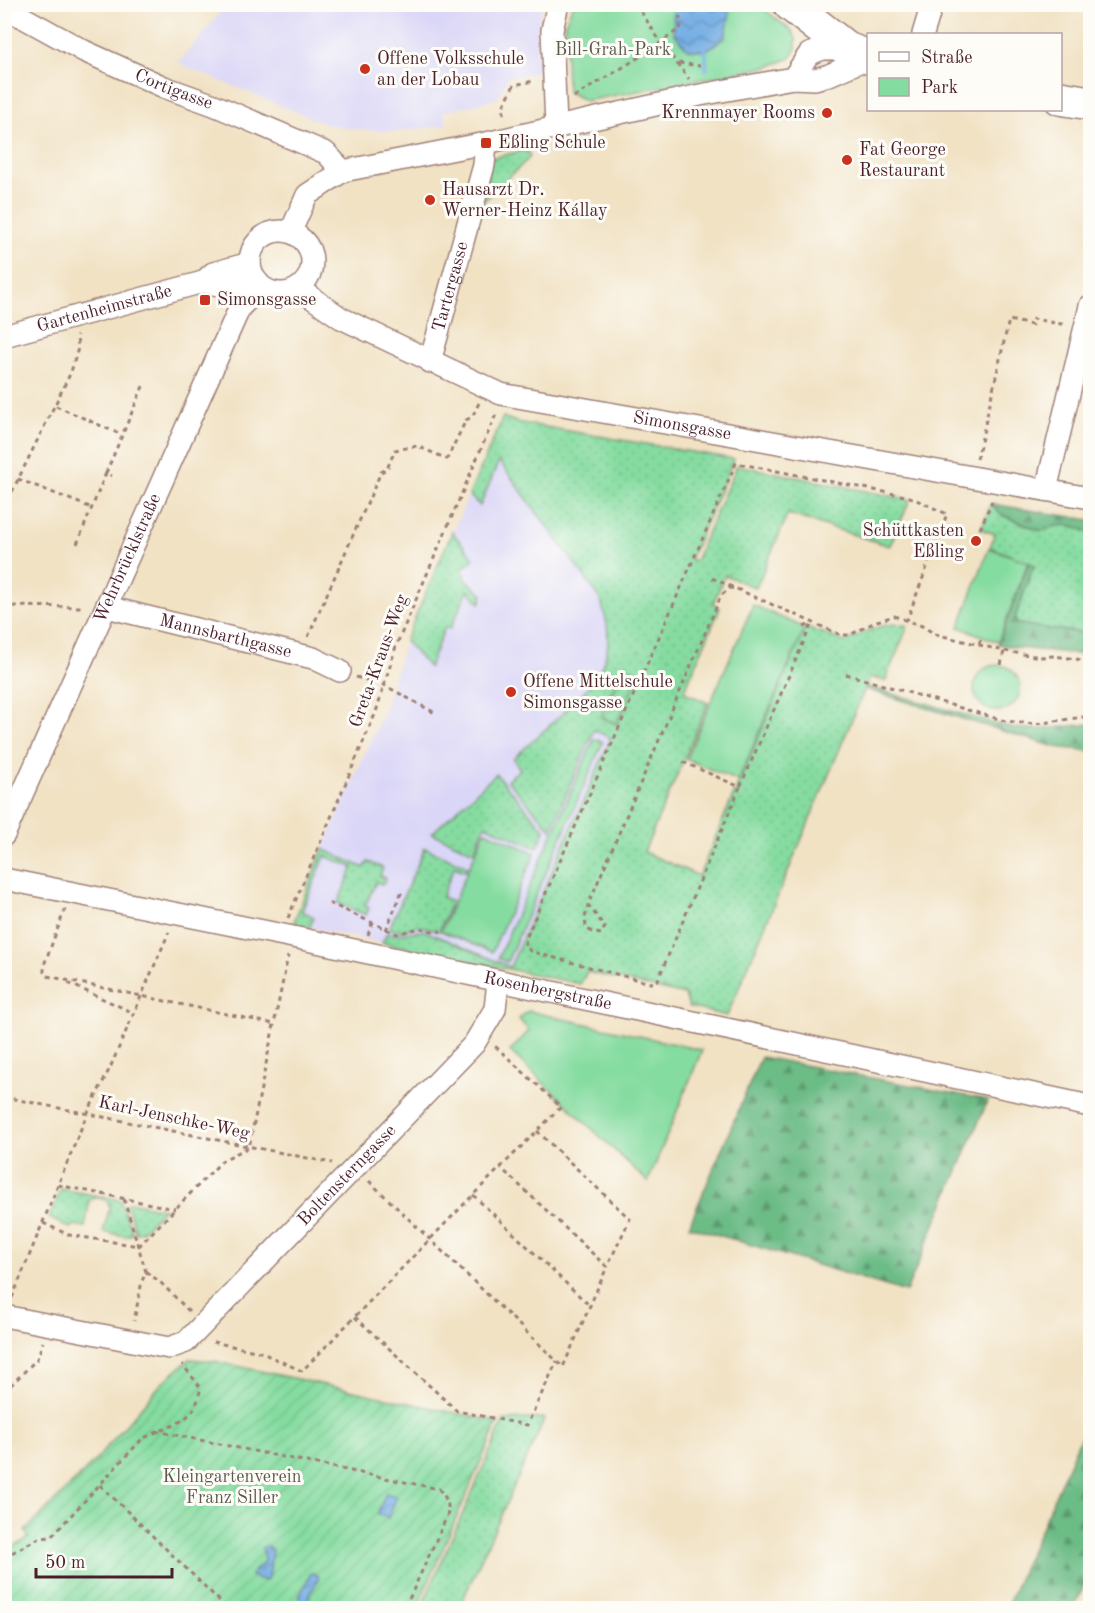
<svg xmlns="http://www.w3.org/2000/svg" width="1095" height="1613" font-family="'Old Standard TT',serif">
<style>
.built{fill:#dad6f7}
.grass{fill:url(#grass-dots);stroke:#687e66;stroke-width:1.5;fill-rule:evenodd}
.forest{fill:url(#forest-firs);stroke:#5b6e58;stroke-width:1.5}
.park{fill:#85dca0;stroke:#687e66;stroke-width:1.5}
.garden{fill:url(#garden-furrows);stroke:#687e66;stroke-width:1.5}
.water{fill:url(#water-waves);stroke:#5f6688;stroke-width:1.5}
.lines{fill:none;stroke-linecap:round;stroke-linejoin:round}
.stream{stroke:#74aee4;stroke-width:5}
.minor-casing{stroke:#9e8078;stroke-width:24}
.primary-casing{stroke:#9e8078;stroke-width:36}
.path{stroke:#9e8078;stroke-width:3;stroke-dasharray:4.5 4.5;stroke-linecap:butt}
.minor{stroke:#fff;stroke-width:21}
.primary{stroke:#fff;stroke-width:33}
.poi-dot{fill:#c8321e;stroke:#fdfcf7;stroke-width:2}
.labels{text-anchor:middle;dominant-baseline:central;stroke-width:6;stroke-linejoin:round;paint-order:stroke}
.park-label{font-size:18px;fill:#5c584e;stroke:#fdfcf7}
.poi-label{font-size:18px;fill:#4a1f2b;stroke:#fdfcf7;text-anchor:start}
.street-label{font-size:18px;fill:#4a1f2b;stroke:#fdfcf7}
</style>
<defs>
<pattern id="grass-dots" width="8" height="8" patternUnits="userSpaceOnUse" patternTransform="scale(1.5)"><rect width="8" height="8" fill="#85dca0"/><path d="M2 2h.1M6 6h.1" fill="none" stroke="#74bc8a" stroke-width="1.8" stroke-linecap="round"/></pattern>
<pattern id="forest-firs" width="22" height="20" patternUnits="userSpaceOnUse" patternTransform="scale(1.5)"><rect width="22" height="20" fill="#6cbc86"/><path d="M5 1l3.5 6h-7zM16 11l3.5 6h-7z" fill="#5b986e"/></pattern>
<pattern id="garden-furrows" width="10" height="10" patternUnits="userSpaceOnUse" patternTransform="scale(1.5)"><rect width="10" height="10" fill="#85dca0"/><path d="M-1 1l2-2M0 10L10 0M9 11l2-2" fill="none" stroke="#74bc8a"/></pattern>
<pattern id="water-waves" width="16" height="10" patternUnits="userSpaceOnUse" patternTransform="scale(1.5)"><rect width="16" height="10" fill="#74aee4"/><path d="M0 5q4-4 8 0t8 0" fill="none" stroke="#618db9"/></pattern>
</defs>
<rect width="100%" height="100%" fill="#fdfcf7"/>
<filter id="ink" filterUnits="userSpaceOnUse"><feTurbulence type="fractalNoise" baseFrequency=".0167" numOctaves="2"/><feDisplacementMap in="SourceGraphic" scale="12" xChannelSelector="R" yChannelSelector="G"/><feConvolveMatrix kernelMatrix="1 2 1 2 8 2 1 2 1" color-interpolation-filters="sRGB"/></filter>
<filter id="wash" filterUnits="userSpaceOnUse"><feTurbulence type="fractalNoise" baseFrequency=".008" numOctaves="4" result="noise"/><feDisplacementMap in="SourceGraphic" scale="24" xChannelSelector="R" yChannelSelector="G"/><feGaussianBlur stdDeviation="1.35" result="paint"/><feColorMatrix in="noise" values="0 0 0 0 0 0 0 0 0 0 0 0 0 0 0 0 0 1.4 0 .05"/><feComposite in="paint" operator="in"/></filter>
<g filter="url(#wash)">
<rect width="100%" height="100%" fill="#f1e2c4"/>
<!-- built -->
<g class="built">
<path d="M 227,5 L 542,5 L 536,40 L 540,72 L 508,77 L 498,98 L 443,112 L 447,125 L 392,132 L 346,128 L 323,123 L 184,66 L 179,62 Z"/>
<path d="M 503,417 L 516,422 L 734,459 L 508,969 L 293,924 L 323,849 L 384,710 L 405,641 Z"/>
</g>
<!-- grass -->
<g class="grass">
<path d="M 525,150 L 528,151 L 530,157 L 483,202 L 491,158 Z"/>
<path d="M 503,417 L 516,422 L 734,459 L 690,559 L 695,561 L 737,465 L 910,500 L 890,546 L 788,514 L 756,588 L 725,575 L 713,604 L 720,608 L 684,692 L 708,703 L 644,852 L 699,876 L 805,628 L 826,634 L 844,642 C 864,633 886,619 908,626 L 885,681 L 870,677 L 727,1016 L 689,1007 L 685,995 L 587,972 L 580,984 L 382,943 L 387,933 C 401,937 411,930 425,931 L 510,967 L 611,738 L 594,730 L 551,829 L 507,780 L 520,769 L 513,759 C 530,743 547,728 564,712 C 603,675 621,649 598,595 L 499,461 L 480,506 L 469,495 ZM 623,666 L 639,674 L 617,724 L 601,717 Z"/>
<path d="M 991,504 L 1002,515 L 1041,531 C 1061,523 1071,523 1090,533 L 1090,633 L 1047,629 L 1016,623 L 1016,615 L 1034,565 L 990,547 L 995,534 L 981,529 Z"/>
<path d="M 452,532 L 474,558 L 462,570 L 465,575 L 464,578 L 483,595 L 480,603 L 468,590 L 450,629 L 445,627 L 429,667 L 405,641 Z"/>
<path d="M 496,774 L 545,830 L 537,848 L 485,825 L 474,852 L 432,833 Z"/>
<path d="M 425,848 L 467,866 L 465,871 L 454,867 L 442,897 L 452,901 L 439,931 L 419,926 L 400,931 L 389,929 Z"/>
<path d="M 323,849 L 364,868 L 368,862 L 383,868 L 380,876 L 386,878 L 383,884 L 376,882 L 365,906 L 369,908 L 366,915 L 338,903 L 353,867 L 325,856 L 302,911 L 314,917 L 310,927 L 293,924 Z"/>
<path d="M 61,1189 L 120,1200 L 133,1234 L 126,1236 L 103,1232 L 110,1206 L 106,1200 L 94,1197 L 88,1202 L 89,1204 L 85,1227 L 75,1225 L 70,1228 L 49,1218 Z"/>
<path d="M 129,1202 L 164,1209 L 142,1231 L 136,1233 L 127,1205 Z"/>
<path d="M 545,1418 L 459,1608 L 421,1608 L 504,1420 Z"/>
</g>
<!-- forest -->
<g class="forest">
<path d="M 991,504 L 1090,520 L 1090,533 C 1071,523 1061,523 1041,531 L 1002,515 Z"/>
<path d="M 1029,563 L 1034,565 L 1016,615 L 1016,623 L 1047,629 L 1090,633 L 1090,657 C 1059,649 1030,652 998,644 Z"/>
<path d="M 866,686 L 1011,728 L 1039,729 L 1090,724 L 1090,751 L 1055,747 L 865,689 Z"/>
<path d="M 761,1057 L 988,1100 L 906,1292 L 689,1226 Z"/>
<path d="M 1090,1416 L 1090,1571 L 1074,1608 L 1006,1608 Z"/>
</g>
<!-- park -->
<g class="park">
<path d="M 573,5 L 759,5 L 792,31 L 796,39 L 796,48 L 791,58 L 767,67 L 585,101 L 567,91 L 565,23 Z"/>
<path d="M 989,548 L 1028,562 L 998,642 L 959,627 Z"/>
<path d="M 753,605 L 805,628 L 738,781 L 686,759 Z"/>
<circle cx="997" cy="688" r="23"/>
<path d="M 594,739 L 603,742 L 507,962 L 498,958 Z"/>
<path d="M 485,831 L 535,853 L 492,952 L 441,931 Z"/>
<path d="M 528,1011 L 702,1050 L 648,1182 L 510,1051 L 529,1031 L 519,1019 Z"/>
</g>
<!-- garden -->
<g class="garden">
<path d="M 623,666 L 640,673 L 617,724 L 601,717 Z"/>
<path d="M 190,1359 L 214,1361 L 498,1422 L 417,1608 L 5,1608 L 5,1551 L 29,1538 L 25,1531 L 95,1461 L 162,1383 Z"/>
</g>
<!-- water -->
<g class="water">
<path d="M 673,4 L 724,5 L 730,14 L 725,38 L 705,51 L 687,49 L 674,33 Z"/>
<path d="M 386,1493 L 397,1497 L 388,1518 L 377,1514 Z"/>
<path d="M 266,1546 L 272,1549 L 270,1571 L 266,1581 L 251,1576 L 255,1569 L 263,1564 L 264,1559 L 262,1548 Z"/>
<path d="M 311,1573 L 316,1574 L 319,1577 L 307,1601 L 305,1602 L 299,1597 Z"/>
</g>
<g class="lines">
<!-- stream -->
<path class="stream" d="M 705,51 L 706,69"/>
</g>
</g>
<g filter="url(#ink)">
<g class="lines">
<defs>
<g id="minor">
<path id="s1" d="M 4,7 L 84,51 L 164,87 L 214,105 L 326,153 L 343,171"/>
<path d="M 923,34 L 932,4"/>
<path d="M 793,78 L 809,54 L 823,49 L 847,49"/>
<path d="M 556,126 L 552,30 L 558,4"/>
<circle cx="281" cy="262" r="31"/>
<path d="M 291,231 L 307,195 L 343,171 L 486,143 L 700,95 L 793,78 L 815,79 L 829,75 L 868,58"/>
<path d="M 203,282 L 213,273 L 250,263"/>
<path id="s2" d="M 299,289 L 341,318 L 501,394 L 1090,498"/>
<path id="s3" d="M 4,336 L 203,282 L 218,285 L 257,281"/>
<path id="s4" d="M 430,362 L 484,165 L 486,143"/>
<path d="M 1046,490 L 1090,306"/>
<path id="s5" d="M 107,607 L 313,658 L 340,671"/>
<path id="s6" d="M 4,835 L 240,307 L 261,287"/>
<path id="s7" d="M 4,879 L 288,936 L 1090,1106"/>
<path id="s8" d="M 4,1316 L 169,1348 L 186,1342 L 474,1044 L 495,1009 L 498,982"/>
</g>
<g id="primary">
<path d="M 790,4 L 847,49 L 868,57"/>
<path d="M 1060,98 L 1090,103"/>
</g>
</defs>
<!-- minor casing -->
<use href="#minor" class="minor-casing"/>
<!-- primary casing -->
<use href="#primary" class="primary-casing"/>
<!-- path -->
<g class="path">
<path d="M 636,4 L 662,44 L 689,79"/>
<path d="M 679,63 L 700,66"/>
<path d="M 574,97 C 609,75 650,53 681,27 L 679,11 L 665,4"/>
<path d="M 504,114 L 503,107 L 514,85 L 534,81"/>
<path d="M 56,406 L 122,435"/>
<path d="M 977,459 L 1009,320 L 1032,325 L 1033,319 L 1067,325"/>
<path d="M 106,473 L 144,384"/>
<path d="M 18,479 L 92,508"/>
<path d="M 4,508 L 71,372 L 78,348 L 77,335"/>
<path d="M 980,529 L 992,501"/>
<path d="M 77,544 L 106,473 L 112,476"/>
<path d="M 712,578 L 841,635 L 850,635 L 877,621 L 894,616 L 922,626 L 935,634 L 1004,651 L 1040,657 L 1054,656 L 1090,661"/>
<path d="M 4,606 L 84,607"/>
<path d="M 804,627 L 810,624"/>
<path d="M 308,637 L 381,472 L 387,469 L 395,450 L 417,446 L 447,459 L 466,420 L 472,417 L 479,403"/>
<path d="M 979,644 L 982,636"/>
<path d="M 1001,665 L 1004,651"/>
<path d="M 846,674 L 1005,721 L 1035,724 L 1083,717 L 1090,718"/>
<path d="M 356,677 L 384,685 L 437,714"/>
<path d="M 683,762 L 740,787 L 812,623"/>
<path d="M 740,787 L 657,982 L 650,983 L 540,954 L 530,951 L 525,944 L 526,938 L 736,463 L 910,497 L 947,514 L 907,620"/>
<path d="M 329,903 L 397,934 L 420,928 L 437,932 L 441,931"/>
<path d="M 588,905 L 605,927 L 601,934 L 592,932 L 586,928 L 585,918 L 588,905 L 721,596 L 729,588 L 736,589"/>
<path d="M 65,909 L 44,965 L 44,972 L 47,976 L 274,1024"/>
<path d="M 288,918 L 376,712 L 396,646 L 497,412"/>
<path d="M 386,930 L 402,891"/>
<path d="M 368,935 L 372,923"/>
<path d="M 68,983 L 134,1013"/>
<path d="M 4,1097 L 332,1163"/>
<path d="M 537,1131 L 630,1219 L 607,1267"/>
<path d="M 369,1181 L 563,1367 L 607,1267 L 501,1168"/>
<path d="M 58,1185 L 175,1209"/>
<path d="M 473,1195 L 590,1306"/>
<path d="M 124,1199 L 146,1272 L 142,1281 L 134,1321"/>
<path d="M 43,1223 L 69,1235 L 139,1246 L 223,1160 L 249,1147 L 288,956"/>
<path d="M 146,1272 L 159,1281 L 189,1311"/>
<path d="M 12,1298 L 87,1114 L 110,1068 L 169,932"/>
<path d="M 355,1317 L 457,1411 L 527,1425 L 557,1361"/>
<path d="M 213,1342 L 260,1352 L 302,1371 L 473,1195 L 561,1107 L 495,1046"/>
<path d="M 4,1392 L 37,1359 L 43,1342"/>
<path d="M 156,1431 L 439,1489 C 447,1499 450,1504 447,1516 L 405,1608"/>
<path d="M 100,1485 L 227,1608"/>
<path d="M 4,1557 L 39,1538 L 51,1537 L 142,1439 C 160,1429 185,1425 195,1407 C 198,1401 199,1394 201,1388 L 182,1364"/>
</g>
<!-- minor -->
<use href="#minor" class="minor"/>
<!-- primary -->
<use href="#primary" class="primary"/>
</g>
</g>
<!-- markers -->
<g class="poi-dot">
<circle cx="365" cy="69" r="6"/>
<circle cx="827" cy="113" r="6"/>
<rect x="480" y="137" width="12" height="12" rx="3"/>
<circle cx="847" cy="160" r="6"/>
<circle cx="430" cy="200" r="6"/>
<rect x="199" y="294" width="12" height="12" rx="3"/>
<circle cx="976" cy="541" r="6"/>
<circle cx="511" cy="692" r="6"/>
</g>
<g class="labels">
<!-- park labels -->
<g class="park-label">
<text x="613" y="50">Bill-Grah-Park</text>
<text x="232" y="1477">Kleingartenverein<tspan x="232" dy="21">Franz Siller</tspan></text>
</g>
<!-- poi labels -->
<g class="poi-label">
<text x="377" y="59">Offene Volksschule<tspan x="377" dy="21">an der Lobau</tspan></text>
<text x="815" y="113" text-anchor="end">Krennmayer Rooms</text>
<text x="498" y="143">Eßling Schule</text>
<text x="859" y="150">Fat George<tspan x="859" dy="21">Restaurant</tspan></text>
<text x="442" y="190">Hausarzt Dr.<tspan x="442" dy="21">Werner-Heinz Kállay</tspan></text>
<text x="217" y="300">Simonsgasse</text>
<text x="964" y="531" text-anchor="end">Schüttkasten<tspan x="964" dy="21">Eßling</tspan></text>
<text x="523" y="682">Offene Mittelschule<tspan x="523" dy="21">Simonsgasse</tspan></text>
</g>
<!-- street labels -->
<g class="street-label">
<text stroke="none"><textPath href="#s1" startOffset="189">Cortigasse</textPath></text>
<text stroke="none"><textPath href="#s4" startOffset="78">Tartergasse</textPath></text>
<text stroke="none"><textPath href="#s3" startOffset="104">Gartenheimstraße</textPath></text>
<text stroke="none"><textPath href="#s2" startOffset="412">Simonsgasse</textPath></text>
<text stroke="none"><textPath href="#s6" startOffset="303">Wehrbrücklstraße</textPath></text>
<text stroke="none"><textPath href="#s5" startOffset="122">Mannsbarthgasse</textPath></text>
<text transform="translate(379 661) rotate(-70)">Greta-Kraus-Weg</text>
<text stroke="none"><textPath href="#s7" startOffset="555">Rosenbergstraße</textPath></text>
<text transform="translate(174 1118) rotate(12)">Karl-Jenschke-Weg</text>
<text stroke="none"><textPath href="#s8" startOffset="418">Boltensterngasse</textPath></text>
</g>
</g>
<!-- margin -->
<rect width="1095" height="1613" fill="none" stroke="#fdfcf7" stroke-width="24"/>
<!-- legend -->
<rect x="867" y="33" width="195" height="78" fill="#fdfcf7" stroke="#b5a4a5" stroke-width="1.5"/>
<rect x="879" y="52" width="30" height="9" fill="#ffffff" stroke="#b5a4a5" stroke-width="1.5"/>
<text x="921" y="63" font-size="18" fill="#4a1f2b">Straße</text>
<rect x="879" y="78" width="30" height="18" fill="#85dca0" stroke="#b5a4a5" stroke-width="1.5"/>
<text x="921" y="93" font-size="18" fill="#4a1f2b">Park</text>
<!-- scale -->
<path d="M36 1568v9h136v-9" fill="none" stroke="#4a1f2b" stroke-width="3"/>
<text x="45" y="1568" font-size="18" fill="#4a1f2b" stroke="#fdfcf7" stroke-width="4.5" paint-order="stroke">50 m</text>
</svg>
